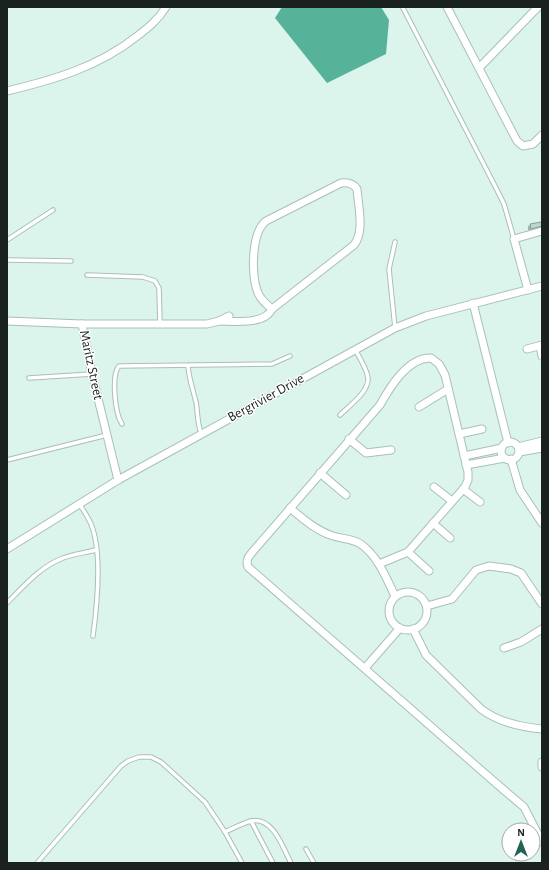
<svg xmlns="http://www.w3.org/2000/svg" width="549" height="870" font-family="'Alegreya Sans',sans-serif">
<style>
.water{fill:#57b29a}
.building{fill:#bdd6ce;stroke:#869d96;filter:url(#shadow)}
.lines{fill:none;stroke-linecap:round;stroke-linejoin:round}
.service-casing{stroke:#a8c0b8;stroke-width:5.5}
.minor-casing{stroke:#a8c0b8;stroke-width:9}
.service{stroke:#fff;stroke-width:3.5}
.minor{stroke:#fff;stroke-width:7}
.labels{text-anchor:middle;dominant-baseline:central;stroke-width:3;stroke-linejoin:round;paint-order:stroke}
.street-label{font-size:14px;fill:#19221f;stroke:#fff}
</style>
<defs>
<filter id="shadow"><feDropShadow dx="-2.5" dy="2.5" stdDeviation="0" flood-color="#0004"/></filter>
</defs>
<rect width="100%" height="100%" fill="#dbf4ec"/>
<!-- water -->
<path class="water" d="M 282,7 L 381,7 L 389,20 L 386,54 L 327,83 L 275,18 Z"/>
<!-- building -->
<path class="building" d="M 541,222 L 542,226 L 531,229 L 530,224 Z"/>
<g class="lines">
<defs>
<g id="service">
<path d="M 403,8 L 496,188 L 504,204 L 514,239"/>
<path d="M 7,240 L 53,210"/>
<path d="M 7,260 L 71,261"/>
<path d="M 87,275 L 143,277 L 155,281 L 159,288 L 160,324"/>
<path d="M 395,328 L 389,269 L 395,242"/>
<path d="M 188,366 C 189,379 193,390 196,402 C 198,413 197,422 201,433"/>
<path d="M 29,378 L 92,374"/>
<path d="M 340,415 C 349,406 369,392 368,378 C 367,369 359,357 355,349"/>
<path d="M 122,424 C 115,414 111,375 119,366 L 272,364 L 290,356"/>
<path d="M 7,460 L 107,435"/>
<path d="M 80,505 C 84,511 88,517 91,524 C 103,553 97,606 93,636"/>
<path d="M 7,603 C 23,587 41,566 63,558 C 73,554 85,553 96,550"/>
<path d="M 251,821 L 273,863"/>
<path d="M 225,832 C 234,828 243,823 251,821 C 273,816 283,848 291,863"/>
<path d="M 306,849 L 314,863"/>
<path d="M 37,863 L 121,766 L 128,761 L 139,757 L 151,757 L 161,762 L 205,802 L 225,832 L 242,863"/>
</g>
<g id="minor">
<path d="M 447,7 L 517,141 L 523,146 L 533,144 L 542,135"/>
<path d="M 479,68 L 538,7"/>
<path d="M 7,91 C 53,80 98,67 136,37 C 148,28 158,20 166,7"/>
<path d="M 528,290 L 514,239 L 542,231"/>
<path d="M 473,303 L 508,443"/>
<path d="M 7,321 L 82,324"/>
<path d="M 219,321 C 235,321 265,325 272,309 L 354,245 C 365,231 358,205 357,189 C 353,183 348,182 341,183 L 266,221 C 251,233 251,275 258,293 C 261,300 266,304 272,309"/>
<path d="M 540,346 L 542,356"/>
<path d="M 527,349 L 542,345"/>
<path d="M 419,407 L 448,389"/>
<path d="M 459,434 L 482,429"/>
<path d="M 349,439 L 366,453 L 391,450"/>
<circle cx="510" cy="451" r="9"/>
<path d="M 518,447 L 542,441"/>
<path d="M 519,452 L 542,448"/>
<path d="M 464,456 L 502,448"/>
<path d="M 511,459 L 520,490 L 542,523"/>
<path d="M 466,465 L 505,458"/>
<path d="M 320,473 L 346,495"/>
<path d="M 118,480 L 92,374 L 82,324 L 207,324 L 219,321 L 229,316"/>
<path d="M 434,487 L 452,501"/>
<path d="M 463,489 L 480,502"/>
<path d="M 290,508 C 303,519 317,531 333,536 C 343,539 355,539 362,545 C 379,558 386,578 395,596"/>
<path d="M 433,523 L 450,538"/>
<path d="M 7,549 L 118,480 L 395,328 L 426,316 L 542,286"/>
<path d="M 408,552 L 429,571"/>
<path d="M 379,564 L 408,552 L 465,487 L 468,480 L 468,472 L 445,375 L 439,364 L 431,358 C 408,357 390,387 380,405 L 255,549 C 250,555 245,559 248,567 L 505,791 L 524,807 L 542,842"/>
<circle cx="408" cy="611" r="19"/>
<path d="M 427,606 L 452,599 L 476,570 L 489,566 L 511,569 L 521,573 L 542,604"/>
<path d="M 413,629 L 426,655 L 481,709 C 498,722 521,727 542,729"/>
<path d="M 504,648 L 521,642 L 542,629"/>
<path d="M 365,668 L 400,628"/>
<path d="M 542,767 L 542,762"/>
</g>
</defs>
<!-- service casing -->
<use href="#service" class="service-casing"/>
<!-- minor casing -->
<use href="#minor" class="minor-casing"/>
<!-- service -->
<use href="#service" class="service"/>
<!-- minor -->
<use href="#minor" class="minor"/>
</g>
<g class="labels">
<!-- street labels -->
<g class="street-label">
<text transform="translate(91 365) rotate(78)">Maritz Street</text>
<text transform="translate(266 398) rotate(-29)">Bergrivier Drive</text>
</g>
</g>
<!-- border -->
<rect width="549" height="870" fill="none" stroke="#19221f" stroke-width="16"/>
<!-- north arrow -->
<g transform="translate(521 842)"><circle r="19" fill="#ffffff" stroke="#a3a7a5"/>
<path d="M0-3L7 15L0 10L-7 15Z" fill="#216454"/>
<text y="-6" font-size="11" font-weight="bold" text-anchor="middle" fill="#19221f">N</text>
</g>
</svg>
